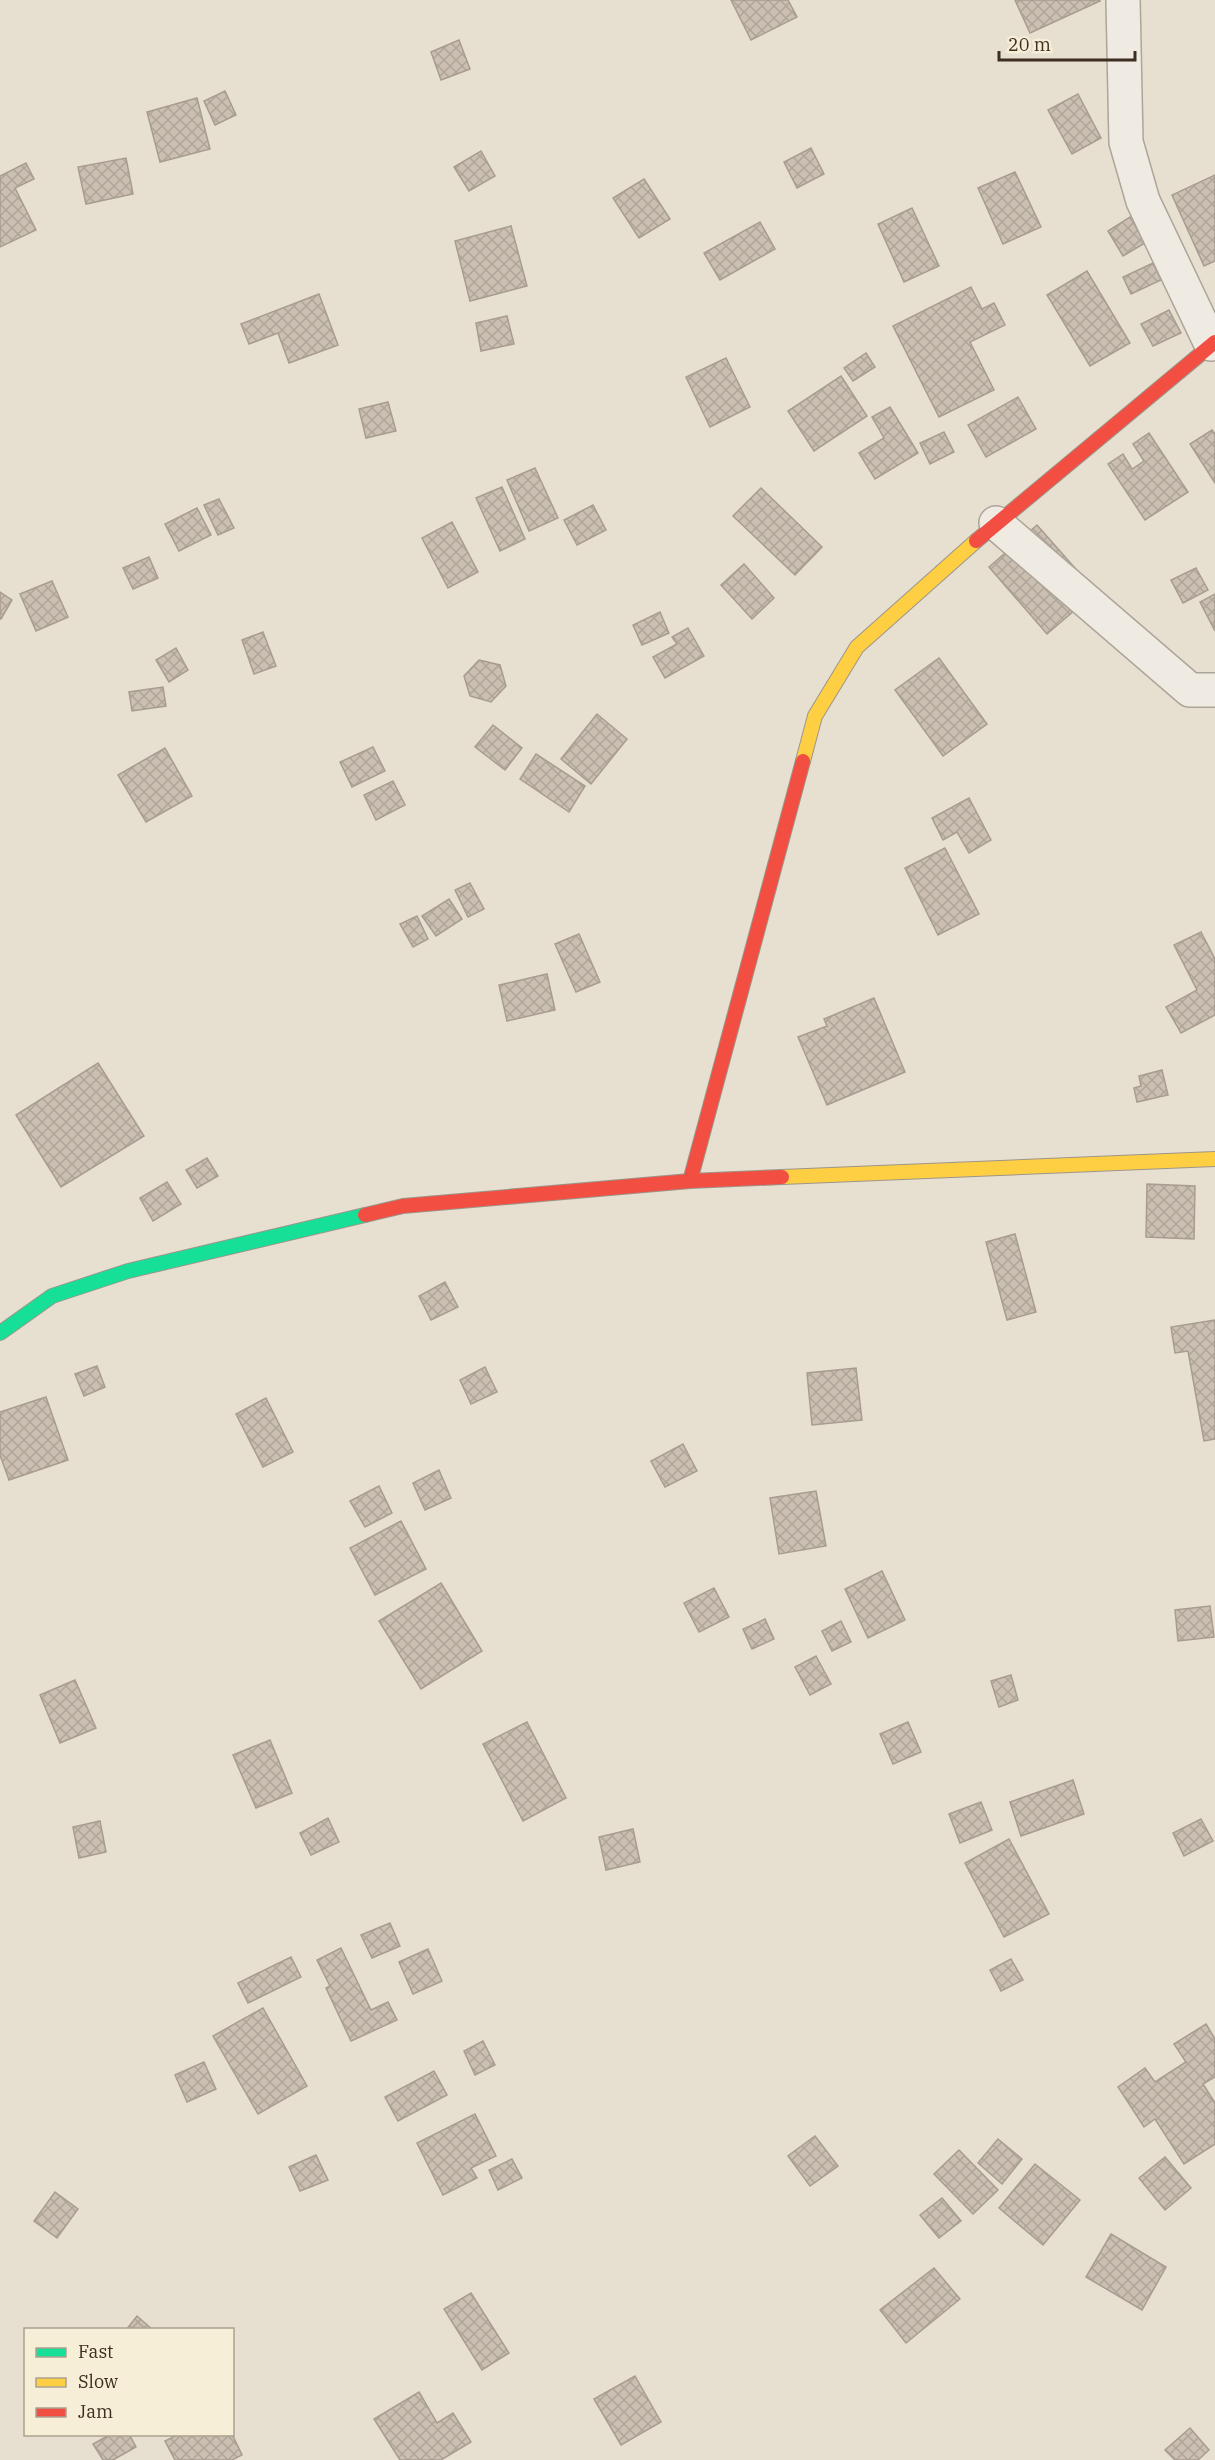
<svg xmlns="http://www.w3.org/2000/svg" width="1215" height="2460" font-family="'IBM Plex Serif',serif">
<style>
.building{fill:url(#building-cross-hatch);stroke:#a89c90;stroke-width:1.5}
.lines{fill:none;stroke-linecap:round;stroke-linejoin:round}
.street-casing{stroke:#ada599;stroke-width:36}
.fast-casing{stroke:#9c958a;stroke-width:16}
.slow-casing{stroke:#9c958a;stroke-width:16}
.jam-casing{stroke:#9c958a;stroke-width:16}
.street{stroke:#efebe3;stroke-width:33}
.fast{stroke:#16e098;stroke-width:14}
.slow{stroke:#ffcf43;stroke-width:14}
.jam{stroke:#f24e42;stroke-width:14}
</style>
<defs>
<pattern id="building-cross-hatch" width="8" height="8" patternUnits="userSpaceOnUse" patternTransform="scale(1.5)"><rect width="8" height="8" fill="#cbbfb2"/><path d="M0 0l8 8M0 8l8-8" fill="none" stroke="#afa499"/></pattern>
</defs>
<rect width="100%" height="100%" fill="#e7e0d1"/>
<!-- building -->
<g class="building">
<path d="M 731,0 L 788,0 L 797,17 L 751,40 Z"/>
<path d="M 1015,0 L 1100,0 L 1100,1 L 1030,33 Z"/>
<path d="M 459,40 L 470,69 L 441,80 L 431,52 Z"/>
<path d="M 225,91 L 236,115 L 215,125 L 204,101 Z"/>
<path d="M 1078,94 L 1101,138 L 1072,154 L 1048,110 Z"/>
<path d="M 197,98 L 210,149 L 160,162 L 147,112 Z"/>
<path d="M 811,148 L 824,174 L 797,188 L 784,162 Z"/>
<path d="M 481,151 L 495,176 L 469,191 L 454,167 Z"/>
<path d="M 126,158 L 133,194 L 86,204 L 78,167 Z"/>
<path d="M 26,163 L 34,179 L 15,188 L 36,230 L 0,247 L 0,176 Z"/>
<path d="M 1015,172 L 1041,227 L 1003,244 L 978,188 Z"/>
<path d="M 1215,175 L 1215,261 L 1204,266 L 1172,195 Z"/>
<path d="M 644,179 L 670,219 L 639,238 L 613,198 Z"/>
<path d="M 912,208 L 939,266 L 904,282 L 878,224 Z"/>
<path d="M 1130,217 L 1145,243 L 1123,256 L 1108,231 Z"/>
<path d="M 760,222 L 775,249 L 720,280 L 704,253 Z"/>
<path d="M 511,226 L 527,286 L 470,301 L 455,241 Z"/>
<path d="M 1153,263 L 1161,280 L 1131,294 L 1123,277 Z"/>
<path d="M 1087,271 L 1130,343 L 1090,366 L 1047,295 Z"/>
<path d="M 971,287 L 982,309 L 994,303 L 1005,325 L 970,342 L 994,390 L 939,417 L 893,326 Z"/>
<path d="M 319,294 L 338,345 L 289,363 L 278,333 L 249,344 L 241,324 Z"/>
<path d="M 1169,310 L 1181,333 L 1153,346 L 1141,324 Z"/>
<path d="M 507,316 L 514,344 L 481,351 L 476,323 Z"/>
<path d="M 866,353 L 875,367 L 853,381 L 844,368 Z"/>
<path d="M 726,358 L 750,407 L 710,427 L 686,377 Z"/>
<path d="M 841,376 L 867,416 L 814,451 L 788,411 Z"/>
<path d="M 1018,397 L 1036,429 L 986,457 L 968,425 Z"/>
<path d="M 388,402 L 396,431 L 366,438 L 359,409 Z"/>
<path d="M 890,407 L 918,453 L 875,479 L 859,453 L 884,438 L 872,417 Z"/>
<path d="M 1212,430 L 1215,434 L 1215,483 L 1190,444 Z"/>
<path d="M 944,432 L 954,452 L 930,464 L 920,443 Z"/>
<path d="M 1149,433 L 1188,492 L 1145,520 L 1108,464 L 1123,454 L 1132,469 L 1144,461 L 1133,444 Z"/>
<path d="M 535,468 L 558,518 L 529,531 L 507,480 Z"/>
<path d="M 502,487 L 525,539 L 500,551 L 476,498 Z"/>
<path d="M 761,488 L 822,547 L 795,575 L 733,516 Z"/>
<path d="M 219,499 L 234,528 L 218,535 L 204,505 Z"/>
<path d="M 593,505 L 606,530 L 577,545 L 564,520 Z"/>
<path d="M 197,508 L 211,535 L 179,551 L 165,524 Z"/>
<path d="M 452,522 L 478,572 L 448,588 L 422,538 Z"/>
<path d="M 1037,525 L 1096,592 L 1047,634 L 989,567 Z"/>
<path d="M 149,557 L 158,578 L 133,589 L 123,568 Z"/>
<path d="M 744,564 L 774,598 L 752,619 L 721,585 Z"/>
<path d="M 1196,568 L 1208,590 L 1183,603 L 1171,580 Z"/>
<path d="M 52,581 L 68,617 L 36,631 L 20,594 Z"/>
<path d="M 0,592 L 12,600 L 1,619 L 0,619 Z"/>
<path d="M 1215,594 L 1215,631 L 1200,602 Z"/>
<path d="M 660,612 L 669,633 L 642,645 L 633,625 Z"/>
<path d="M 688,628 L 704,656 L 665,678 L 653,657 L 677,644 L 672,637 Z"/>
<path d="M 263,632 L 276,666 L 254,674 L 242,640 Z"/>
<path d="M 176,648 L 188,670 L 169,682 L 156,660 Z"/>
<path d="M 939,658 L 987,724 L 943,756 L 895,690 Z"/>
<path d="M 479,660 L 500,665 L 506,686 L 491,702 L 470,696 L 464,676 Z"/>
<path d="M 163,687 L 166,706 L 132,711 L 129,692 Z"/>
<path d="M 597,714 L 627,739 L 591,784 L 561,759 Z"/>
<path d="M 493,725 L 522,748 L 505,770 L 475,747 Z"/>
<path d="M 373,747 L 385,771 L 352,787 L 340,762 Z"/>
<path d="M 165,748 L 192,796 L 146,822 L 118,775 Z"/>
<path d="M 536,754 L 585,786 L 569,812 L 520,779 Z"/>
<path d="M 393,781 L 405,805 L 376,820 L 364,795 Z"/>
<path d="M 969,798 L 991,840 L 969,853 L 957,832 L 943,840 L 932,818 Z"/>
<path d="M 945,848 L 979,914 L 938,935 L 905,868 Z"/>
<path d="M 470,883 L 484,909 L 468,917 L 455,890 Z"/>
<path d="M 449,899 L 462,919 L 436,936 L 422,916 Z"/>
<path d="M 417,916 L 428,939 L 413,947 L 400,924 Z"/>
<path d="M 1201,932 L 1215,959 L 1215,1015 L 1181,1033 L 1166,1007 L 1197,990 L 1174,945 Z"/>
<path d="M 579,934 L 600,982 L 576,992 L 555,944 Z"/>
<path d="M 547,974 L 555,1010 L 507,1021 L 499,985 Z"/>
<path d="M 874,998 L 905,1072 L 827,1105 L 798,1037 L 827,1026 L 824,1019 Z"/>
<path d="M 98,1063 L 144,1136 L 61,1187 L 16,1115 Z"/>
<path d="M 1162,1070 L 1168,1095 L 1137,1102 L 1134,1088 L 1141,1086 L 1139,1076 Z"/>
<path d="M 207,1158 L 218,1176 L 197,1188 L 186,1170 Z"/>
<path d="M 167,1182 L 181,1204 L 153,1221 L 140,1198 Z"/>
<path d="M 1147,1184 L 1195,1186 L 1194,1239 L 1146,1237 Z"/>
<path d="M 1015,1234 L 1036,1312 L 1007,1320 L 986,1242 Z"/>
<path d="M 445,1282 L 458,1307 L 431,1320 L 419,1296 Z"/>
<path d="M 1215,1320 L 1215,1439 L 1204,1441 L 1188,1351 L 1175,1353 L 1171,1327 Z"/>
<path d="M 97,1366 L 105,1387 L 84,1396 L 75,1374 Z"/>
<path d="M 485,1367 L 497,1392 L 471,1404 L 460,1380 Z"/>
<path d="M 856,1368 L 862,1420 L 812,1425 L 807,1373 Z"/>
<path d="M 46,1397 L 68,1460 L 9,1480 L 0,1455 L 0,1412 Z"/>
<path d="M 266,1398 L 293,1452 L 263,1467 L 236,1414 Z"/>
<path d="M 683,1444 L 697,1471 L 665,1487 L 651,1461 Z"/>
<path d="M 439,1470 L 451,1498 L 425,1510 L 413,1483 Z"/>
<path d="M 379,1486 L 392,1513 L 365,1527 L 350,1501 Z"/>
<path d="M 816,1491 L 826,1546 L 779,1554 L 770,1498 Z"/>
<path d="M 401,1521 L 426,1569 L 375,1595 L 350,1548 Z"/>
<path d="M 882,1571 L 905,1620 L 868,1638 L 845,1589 Z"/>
<path d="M 441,1583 L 482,1651 L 421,1689 L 379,1621 Z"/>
<path d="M 714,1588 L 729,1617 L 699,1632 L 684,1603 Z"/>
<path d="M 1210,1606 L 1214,1637 L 1178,1641 L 1175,1610 Z"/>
<path d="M 765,1619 L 774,1639 L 752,1649 L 743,1629 Z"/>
<path d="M 841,1621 L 851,1642 L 832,1651 L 822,1631 Z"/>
<path d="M 816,1656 L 831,1684 L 810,1695 L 795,1667 Z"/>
<path d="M 1011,1675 L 1018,1700 L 999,1707 L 991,1681 Z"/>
<path d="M 75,1680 L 96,1728 L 60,1743 L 40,1695 Z"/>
<path d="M 527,1722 L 566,1798 L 523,1821 L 483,1744 Z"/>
<path d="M 908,1722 L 921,1752 L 893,1764 L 880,1734 Z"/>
<path d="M 270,1740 L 292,1793 L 256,1808 L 233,1755 Z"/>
<path d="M 1073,1780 L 1084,1814 L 1021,1836 L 1010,1802 Z"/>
<path d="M 981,1802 L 992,1830 L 960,1843 L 949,1814 Z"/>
<path d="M 328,1818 L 339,1842 L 311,1855 L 300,1833 Z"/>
<path d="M 1201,1819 L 1213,1841 L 1184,1856 L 1173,1833 Z"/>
<path d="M 100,1821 L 106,1852 L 79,1858 L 73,1827 Z"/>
<path d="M 633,1829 L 640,1862 L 606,1870 L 599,1837 Z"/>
<path d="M 1009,1839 L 1049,1914 L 1004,1937 L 965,1863 Z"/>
<path d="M 390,1923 L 400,1946 L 372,1958 L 361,1935 Z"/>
<path d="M 341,1948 L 371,2010 L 388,2002 L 397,2020 L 351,2041 L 326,1988 L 330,1986 L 317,1960 Z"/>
<path d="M 428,1949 L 442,1981 L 413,1994 L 399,1962 Z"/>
<path d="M 291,1957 L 301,1977 L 248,2003 L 238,1983 Z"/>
<path d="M 1011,1959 L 1023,1980 L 1001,1991 L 990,1970 Z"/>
<path d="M 263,2008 L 307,2086 L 258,2114 L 213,2036 Z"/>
<path d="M 1206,2024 L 1215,2039 L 1215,2077 L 1203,2084 L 1215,2103 L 1215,2144 L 1184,2164 L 1155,2119 L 1144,2127 L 1118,2087 L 1145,2068 L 1155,2082 L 1186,2062 L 1174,2044 Z"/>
<path d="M 483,2041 L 495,2065 L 475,2075 L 464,2051 Z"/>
<path d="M 204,2062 L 216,2089 L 187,2102 L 175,2075 Z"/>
<path d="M 434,2071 L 447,2095 L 398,2121 L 385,2097 Z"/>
<path d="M 475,2114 L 496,2156 L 471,2168 L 477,2178 L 443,2195 L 417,2143 Z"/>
<path d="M 815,2136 L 838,2166 L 810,2186 L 788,2156 Z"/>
<path d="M 998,2139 L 1022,2159 L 1002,2184 L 978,2163 Z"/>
<path d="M 959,2150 L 998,2190 L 973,2214 L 934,2174 Z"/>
<path d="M 316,2155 L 328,2180 L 300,2191 L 289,2167 Z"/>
<path d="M 1165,2157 L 1191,2188 L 1165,2210 L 1139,2178 Z"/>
<path d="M 512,2159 L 522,2178 L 498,2190 L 489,2170 Z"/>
<path d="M 1035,2164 L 1080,2200 L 1043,2245 L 999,2208 Z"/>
<path d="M 55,2192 L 78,2209 L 57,2238 L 34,2221 Z"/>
<path d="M 942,2198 L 961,2221 L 939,2238 L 920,2215 Z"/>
<path d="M 1111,2234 L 1166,2267 L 1142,2310 L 1086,2277 Z"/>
<path d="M 934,2268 L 960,2299 L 906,2343 L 880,2310 Z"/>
<path d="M 471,2293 L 509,2353 L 482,2370 L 444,2309 Z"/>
<path d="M 137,2316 L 153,2330 L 126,2330 Z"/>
<path d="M 635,2376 L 661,2422 L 621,2445 L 594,2399 Z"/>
<path d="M 419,2392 L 437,2423 L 453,2413 L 471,2442 L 441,2460 L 400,2460 L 374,2419 Z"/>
<path d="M 1190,2428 L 1209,2450 L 1198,2460 L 1175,2460 L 1165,2450 Z"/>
<path d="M 111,2434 L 129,2434 L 136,2447 L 113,2460 L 103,2460 L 93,2444 Z"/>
<path d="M 179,2434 L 232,2434 L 242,2455 L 232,2460 L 175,2460 L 165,2441 Z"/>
</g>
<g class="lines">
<defs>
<g id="street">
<path d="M 1123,0 L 1126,142 L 1143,201 L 1211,344"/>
<path d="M 996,523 L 1190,690 L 1215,690"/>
</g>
<path id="fast" d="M 0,1333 L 52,1296 L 128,1271 L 365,1215"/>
<g id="slow">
<path d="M 803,761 L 815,716 L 857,647 L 976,541"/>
<path d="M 782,1177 L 1215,1159"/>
</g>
<g id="jam">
<path d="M 976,541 L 1215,342"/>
<path d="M 690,1181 L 803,761"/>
<path d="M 365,1215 L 403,1206 L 690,1181 L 782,1177"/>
</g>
</defs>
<!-- street casing -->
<use href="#street" class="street-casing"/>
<!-- fast casing -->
<use href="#fast" class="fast-casing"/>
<!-- slow casing -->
<use href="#slow" class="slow-casing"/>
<!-- jam casing -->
<use href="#jam" class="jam-casing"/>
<!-- street -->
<use href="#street" class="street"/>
<!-- fast -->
<use href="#fast" class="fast"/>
<!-- slow -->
<use href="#slow" class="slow"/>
<!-- jam -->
<use href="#jam" class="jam"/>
</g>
<!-- legend -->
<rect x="24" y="2328" width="210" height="108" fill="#f7eed8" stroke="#ada18e" stroke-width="1.5"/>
<rect x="36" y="2348" width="30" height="9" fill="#16e098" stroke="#ada18e" stroke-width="1.5"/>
<text x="78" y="2358" font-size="18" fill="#3d2e20">Fast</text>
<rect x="36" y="2378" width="30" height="9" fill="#ffcf43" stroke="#ada18e" stroke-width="1.5"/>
<text x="78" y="2388" font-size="18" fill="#3d2e20">Slow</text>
<rect x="36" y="2408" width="30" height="9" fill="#f24e42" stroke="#ada18e" stroke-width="1.5"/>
<text x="78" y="2418" font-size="18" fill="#3d2e20">Jam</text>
<!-- scale -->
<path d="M999 51v9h136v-9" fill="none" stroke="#3d2e20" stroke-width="3"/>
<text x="1008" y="51" font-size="18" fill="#3d2e20" stroke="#f7eed8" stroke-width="4.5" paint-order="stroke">20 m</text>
</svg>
